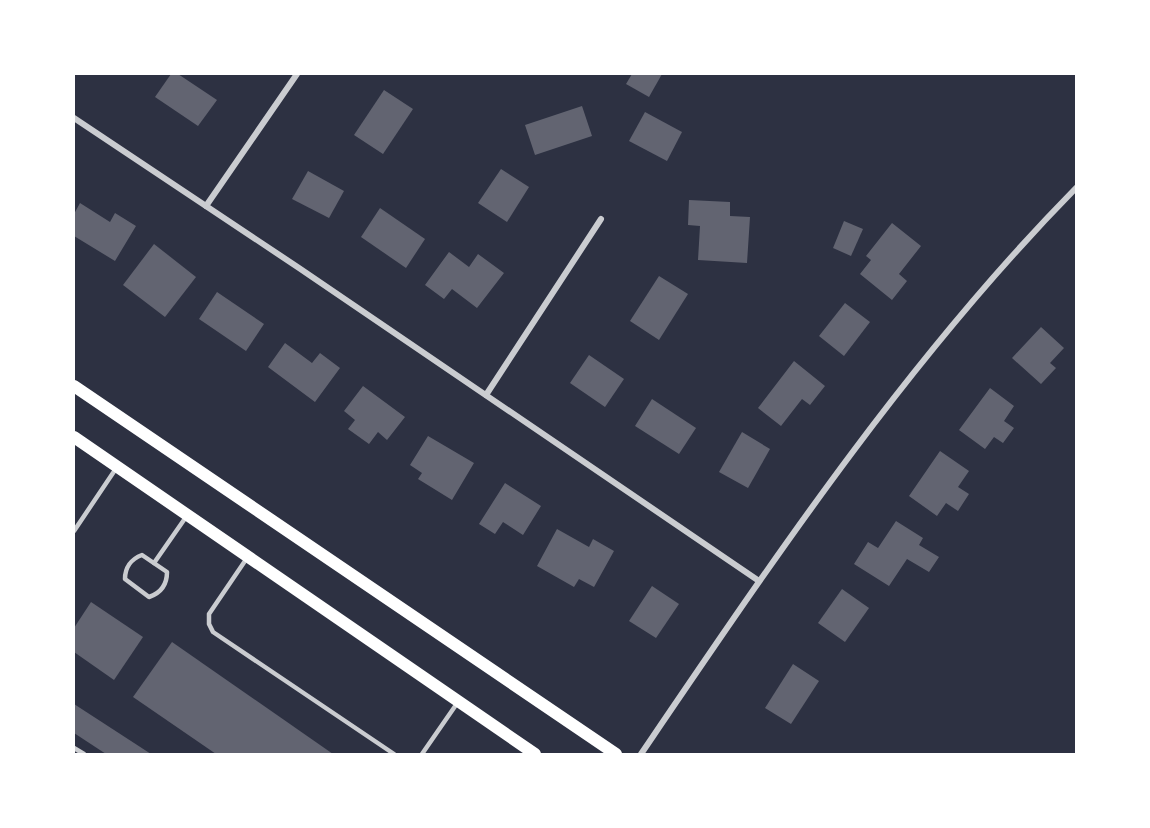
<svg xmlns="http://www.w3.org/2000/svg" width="1150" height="828" font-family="Quicksand,sans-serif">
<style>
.building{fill:#626471}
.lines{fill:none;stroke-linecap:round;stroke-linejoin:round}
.service{stroke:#caccd0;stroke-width:4.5}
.minor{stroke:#caccd0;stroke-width:6}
.secondary{stroke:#fff;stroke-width:12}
</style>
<rect width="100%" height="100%" fill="#2d3142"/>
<!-- building -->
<g class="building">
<path d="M 171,74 L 178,74 L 217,100 L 198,126 L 155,97 Z"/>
<path d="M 632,74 L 662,74 L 649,97 L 626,84 Z"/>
<path d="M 384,90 L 413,109 L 383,154 L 354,135 Z"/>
<path d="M 582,106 L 592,136 L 535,155 L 525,125 Z"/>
<path d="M 645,112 L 682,132 L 667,161 L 629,141 Z"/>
<path d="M 501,169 L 529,187 L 507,222 L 478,203 Z"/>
<path d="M 308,171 L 344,191 L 329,218 L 292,199 Z"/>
<path d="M 689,200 L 730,202 L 730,216 L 750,217 L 747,263 L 698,260 L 700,226 L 688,225 Z"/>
<path d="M 80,203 L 110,222 L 115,213 L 136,226 L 115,261 L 74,236 L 74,214 Z"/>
<path d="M 380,208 L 425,239 L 406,268 L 361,237 Z"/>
<path d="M 844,221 L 863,229 L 851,256 L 833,248 Z"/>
<path d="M 892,223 L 921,246 L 899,274 L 907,281 L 892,300 L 860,274 L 871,260 L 866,256 Z"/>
<path d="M 154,244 L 196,277 L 165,317 L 123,285 Z"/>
<path d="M 449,252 L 469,267 L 478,254 L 504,273 L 477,308 L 452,289 L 444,299 L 425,285 Z"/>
<path d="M 659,276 L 688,294 L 659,340 L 630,321 Z"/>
<path d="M 217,292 L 264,324 L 246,351 L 199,319 Z"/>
<path d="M 845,303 L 870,322 L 844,356 L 819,336 Z"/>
<path d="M 1041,327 L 1064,348 L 1050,363 L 1056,368 L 1041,384 L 1012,358 Z"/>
<path d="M 285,343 L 312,363 L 320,353 L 340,368 L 315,402 L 268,367 Z"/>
<path d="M 589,355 L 624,379 L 605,407 L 570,383 Z"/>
<path d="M 794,361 L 825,386 L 810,405 L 802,399 L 781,426 L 758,408 Z"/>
<path d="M 363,386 L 405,417 L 387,440 L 378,432 L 369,444 L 348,429 L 355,420 L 344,411 Z"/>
<path d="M 990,388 L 1014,406 L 1004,421 L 1014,428 L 1003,443 L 994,437 L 985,449 L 959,430 Z"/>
<path d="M 652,399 L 696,428 L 679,454 L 635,426 Z"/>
<path d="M 742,432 L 770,449 L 748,488 L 719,472 Z"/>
<path d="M 428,436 L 474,463 L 452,500 L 418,479 L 422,473 L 410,465 Z"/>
<path d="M 940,451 L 969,471 L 958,487 L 969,494 L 958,511 L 946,503 L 937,516 L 909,496 Z"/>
<path d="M 505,483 L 541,506 L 523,535 L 503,522 L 495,534 L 479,524 Z"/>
<path d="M 896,521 L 923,538 L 919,545 L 939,557 L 929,572 L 907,559 L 889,586 L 854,564 L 868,542 L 878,548 Z"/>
<path d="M 557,529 L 589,547 L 593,539 L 614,551 L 594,587 L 579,579 L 574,587 L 537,566 Z"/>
<path d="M 652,586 L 679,604 L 656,638 L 629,621 Z"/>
<path d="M 842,589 L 869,608 L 845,642 L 818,623 Z"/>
<path d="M 91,602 L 143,637 L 114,680 L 74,652 L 74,628 Z"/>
<path d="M 172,642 L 333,754 L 216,754 L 133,697 Z"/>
<path d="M 793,664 L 819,681 L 791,724 L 765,708 Z"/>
<path d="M 74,704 L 151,754 L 106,754 L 74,733 Z"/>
</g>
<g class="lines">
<!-- service -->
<g class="service">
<path d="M 74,531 L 117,467"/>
<path d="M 142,555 L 167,572 C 167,584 161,593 149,597 L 125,579 C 125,568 131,559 142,555 Z"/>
<path d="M 247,558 L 209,614 L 209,624 L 213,632 L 394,754"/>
<path d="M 154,563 L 186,517"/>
<path d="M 74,748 L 84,754"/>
<path d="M 422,754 L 458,702"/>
</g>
<!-- minor -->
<g class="minor">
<path d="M 74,118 L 299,268 L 759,581"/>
<path d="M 206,206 L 297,74"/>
<path d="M 486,395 L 601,219"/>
<path d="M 641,754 C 775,557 908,359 1076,188"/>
</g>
<!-- secondary -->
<g class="secondary">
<path d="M 74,386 L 616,754"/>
<path d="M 74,437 L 535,754"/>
</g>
</g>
<!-- border -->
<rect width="1150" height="828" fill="none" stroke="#ffffff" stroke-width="150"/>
</svg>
